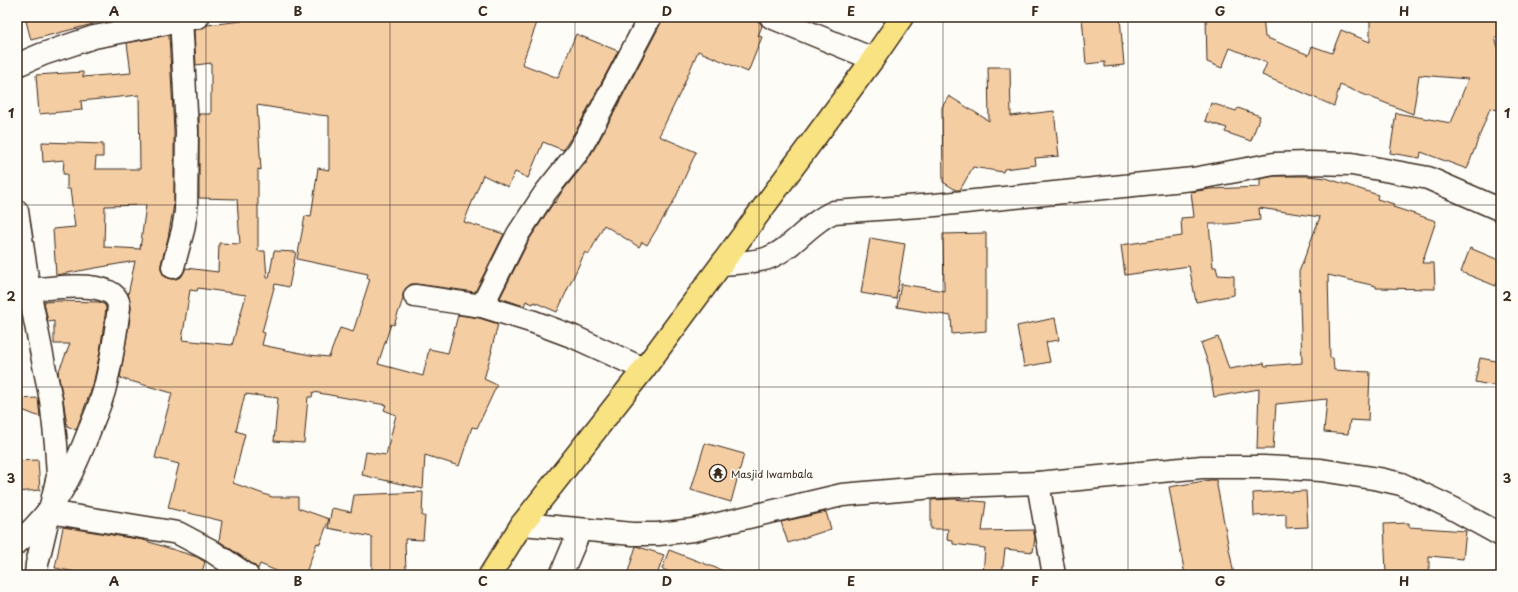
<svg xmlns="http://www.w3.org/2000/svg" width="1518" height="592" font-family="'Playpen Sans',sans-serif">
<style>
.building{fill:#f4cda3;stroke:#3b2a1e;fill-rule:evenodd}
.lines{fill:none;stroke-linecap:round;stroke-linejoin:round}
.minor-casing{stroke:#3b2a1e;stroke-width:25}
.trunk-casing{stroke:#3b2a1e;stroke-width:25}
.minor{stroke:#fdfcf7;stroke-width:22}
.trunk{stroke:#f8e281;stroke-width:22}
.grid{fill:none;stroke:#3b2a1e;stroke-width:1;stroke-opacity:0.55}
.labels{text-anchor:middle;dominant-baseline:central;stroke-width:3;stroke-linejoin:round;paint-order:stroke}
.poi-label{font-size:10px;fill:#3b2a1e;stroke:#fdfcf7;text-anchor:start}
.neatline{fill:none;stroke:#3b2a1e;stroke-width:1.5}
.grid-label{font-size:13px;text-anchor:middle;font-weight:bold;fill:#3b2a1e}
</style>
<rect width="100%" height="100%" fill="#fdfcf7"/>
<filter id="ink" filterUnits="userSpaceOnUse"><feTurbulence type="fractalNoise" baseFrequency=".025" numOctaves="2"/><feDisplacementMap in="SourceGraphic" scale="8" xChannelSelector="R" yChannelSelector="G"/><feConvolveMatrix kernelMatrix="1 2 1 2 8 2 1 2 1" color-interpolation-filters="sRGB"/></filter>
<g filter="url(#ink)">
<!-- building -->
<g class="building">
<path d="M 25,17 L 92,17 L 93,24 L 31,40 Z"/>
<path d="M 242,17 L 539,17 L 522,64 L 558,78 L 576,34 L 618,51 L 578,127 L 563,150 L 543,142 L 528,178 L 515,172 L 508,187 L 483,175 L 464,222 L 504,234 L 475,292 L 417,284 L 411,284 L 406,288 L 403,294 L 403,299 L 394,325 L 391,324 L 378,364 L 423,376 L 429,349 L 448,353 L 458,315 L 479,318 L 498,324 L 491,351 L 492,351 L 484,379 L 497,385 L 477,428 L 472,427 L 459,466 L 425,455 L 423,489 L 362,475 L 366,452 L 386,455 L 396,415 L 384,410 L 386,405 L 313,392 L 312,397 L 308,397 L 304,443 L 274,441 L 278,398 L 245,394 L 236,431 L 245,434 L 233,483 L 272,497 L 298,497 L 298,508 L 329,519 L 320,544 L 317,543 L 305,575 L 286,575 L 260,564 L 258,569 L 254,565 L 219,541 L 222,521 L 168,508 L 179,464 L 155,458 L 172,393 L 120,378 L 130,318 L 131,308 L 128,295 L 135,261 L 56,275 L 53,229 L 75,227 L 70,189 L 67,189 L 67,174 L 63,174 L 64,160 L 43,162 L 42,142 L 103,144 L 103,157 L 96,157 L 95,169 L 140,169 L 139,95 L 81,101 L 82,110 L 39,114 L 36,75 L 83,72 L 83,77 L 131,73 L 127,43 L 169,35 L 174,131 L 174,204 L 168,238 L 161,264 L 161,270 L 164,276 L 170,279 L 176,279 L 182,276 L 186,268 L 218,272 L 219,243 L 240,244 L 237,199 L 199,198 L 199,114 L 211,114 L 211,63 L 196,65 L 194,30 L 201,29 L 207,25 L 242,21 ZM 257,105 L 319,115 L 329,116 L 329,170 L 318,168 L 311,217 L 305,216 L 297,259 L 368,274 L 367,278 L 370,279 L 353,332 L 340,328 L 329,357 L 310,355 L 262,345 L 265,333 L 262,332 L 275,284 L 289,287 L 296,252 L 274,251 L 269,278 L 267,278 L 265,251 L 258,251 L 258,169 L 261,170 ZM 146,205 L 140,249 L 104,247 L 105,206 ZM 198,288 L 246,295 L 232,345 L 182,340 L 190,290 L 197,291 Z"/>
<path d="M 662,17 L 747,17 L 760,22 L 762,26 L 758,36 L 762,37 L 748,72 L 698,51 L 681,91 L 659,136 L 696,152 L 675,199 L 647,245 L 642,242 L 639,247 L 604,225 L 589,254 L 585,252 L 557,312 L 534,302 L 533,304 L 526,301 L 524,306 L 500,298 L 529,240 L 554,202 L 555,203 L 561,193 L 587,161 L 600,139 L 661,23 Z"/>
<path d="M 1082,17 L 1120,17 L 1124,65 L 1105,67 L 1105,62 L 1086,64 Z"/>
<path d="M 1206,17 L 1263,17 L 1265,37 L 1309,55 L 1312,46 L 1332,53 L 1341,30 L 1370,42 L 1370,17 L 1501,17 L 1501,36 L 1495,38 L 1501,56 L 1501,111 L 1490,108 L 1467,169 L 1421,152 L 1420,158 L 1390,153 L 1396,113 L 1451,123 L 1468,79 L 1419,75 L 1413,114 L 1340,85 L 1334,106 L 1262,75 L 1267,63 L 1230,48 L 1222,68 L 1207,62 Z"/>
<path d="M 988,67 L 1010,67 L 1011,116 L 1054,111 L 1059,156 L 1035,158 L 1036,165 L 1004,169 L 1003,172 L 973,167 L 960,190 L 956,190 L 943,182 L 942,107 L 949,96 L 989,121 Z"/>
<path d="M 1211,103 L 1236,111 L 1238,108 L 1260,116 L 1251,141 L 1225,132 L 1227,128 L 1205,121 Z"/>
<path d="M 1275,176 L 1308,176 L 1326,178 L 1378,195 L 1377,199 L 1394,204 L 1393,207 L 1436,221 L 1422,263 L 1434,263 L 1435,289 L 1376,288 L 1376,286 L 1328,275 L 1330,358 L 1333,358 L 1334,370 L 1370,372 L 1368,421 L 1350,420 L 1348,434 L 1324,432 L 1327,399 L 1276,404 L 1273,449 L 1257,449 L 1259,389 L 1214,397 L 1209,366 L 1201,343 L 1218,337 L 1229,369 L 1264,363 L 1265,366 L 1302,363 L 1299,272 L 1320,217 L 1259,208 L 1260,220 L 1228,224 L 1209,224 L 1213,267 L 1216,267 L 1218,275 L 1234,276 L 1234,295 L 1196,302 L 1189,266 L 1125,275 L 1121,245 L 1182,236 L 1181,218 L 1194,217 L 1191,192 L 1210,189 L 1260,187 L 1260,179 Z"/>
<path d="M 986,233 L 986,331 L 952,334 L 951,316 L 897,307 L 901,284 L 944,291 L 943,234 Z"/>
<path d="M 870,238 L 905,244 L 896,299 L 861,293 Z"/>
<path d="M 1470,248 L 1501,261 L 1501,272 L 1496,286 L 1461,272 Z"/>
<path d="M 58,301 L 99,302 L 105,305 L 106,308 L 100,352 L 93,385 L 76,430 L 67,426 L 63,398 L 58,373 L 70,344 L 54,344 L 54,321 L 48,322 L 44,302 Z"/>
<path d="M 1055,318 L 1059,340 L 1046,342 L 1050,362 L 1024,367 L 1017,326 Z"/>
<path d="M 1480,358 L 1501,362 L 1501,387 L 1475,382 Z"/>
<path d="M 38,398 L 40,417 L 17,408 L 17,399 Z"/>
<path d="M 705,443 L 744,454 L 731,502 L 691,490 Z"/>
<path d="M 38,460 L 40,490 L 17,492 L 17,461 Z"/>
<path d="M 1210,480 L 1216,480 L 1234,575 L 1185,575 L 1169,487 Z"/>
<path d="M 1289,491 L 1289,492 L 1306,491 L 1308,527 L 1286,528 L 1286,514 L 1254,516 L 1253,493 Z"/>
<path d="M 423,492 L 422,516 L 425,516 L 423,540 L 405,539 L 406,575 L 372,575 L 372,537 L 328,528 L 332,508 L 351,512 L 354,495 Z"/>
<path d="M 954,499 L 986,502 L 982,531 L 1033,530 L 1035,537 L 1033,552 L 1005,549 L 1002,575 L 983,575 L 985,548 L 953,544 L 953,541 L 947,540 L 948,529 L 931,529 L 931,500 Z"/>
<path d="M 826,512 L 831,529 L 788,543 L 781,522 Z"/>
<path d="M 1409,523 L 1409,527 L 1466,531 L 1463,559 L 1429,556 L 1429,575 L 1386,575 L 1384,524 Z"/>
<path d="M 63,527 L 143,540 L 197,557 L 205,562 L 201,575 L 91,575 L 55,568 Z"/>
<path d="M 636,546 L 664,555 L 657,575 L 627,575 Z"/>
<path d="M 669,550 L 729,573 L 729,575 L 678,575 L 662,569 Z"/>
</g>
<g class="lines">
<defs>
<g id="minor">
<path d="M 771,17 L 873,59"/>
<path d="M 17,65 L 43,54 L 94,37 L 198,17"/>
<path d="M 17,211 L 29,290 L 51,400 L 56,444 L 58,476 L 37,564 L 36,575"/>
<path d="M 722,264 C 735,263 758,262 768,258 C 794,248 809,222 834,212 L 935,205 L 1193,179 L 1274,164 L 1308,163 L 1352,164 L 1428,178 L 1501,210"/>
<path d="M 173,267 L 183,230 L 186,212 L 187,131 L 181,17"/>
<path d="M 415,296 L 482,306 L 534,322 L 574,337 L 644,369"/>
<path d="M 482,306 L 518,234 L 545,193 L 577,153 L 589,133 L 650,17"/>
<path d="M 1038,483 L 1054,575"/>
<path d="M 49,512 L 178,533 L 210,550 L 247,575"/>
<path d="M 522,524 L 633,534 L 658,534 L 693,530 L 842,495 L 934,487 L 1038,483 L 1202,467 L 1264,467 L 1321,470 L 1379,479 L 1401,484 L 1452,508 L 1501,535"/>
<path d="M 17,543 C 56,512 74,471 91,426 C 97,412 103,397 106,383 C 112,358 116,332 119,307 C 118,277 49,288 29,290"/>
<path d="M 561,575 L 580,530"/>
</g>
<path id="trunk" d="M 490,575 L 522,524 L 644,369 L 873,59 L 902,17"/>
</defs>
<!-- minor casing -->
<use href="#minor" class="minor-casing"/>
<!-- trunk casing -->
<use href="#trunk" class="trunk-casing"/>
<!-- minor -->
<use href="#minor" class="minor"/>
<!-- trunk -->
<use href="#trunk" class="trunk"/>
</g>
</g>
<!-- grid -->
<path class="grid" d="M 206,17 L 206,575M 390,17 L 390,575M 575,17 L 575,575M 759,17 L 759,575M 943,17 L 943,575M 1128,17 L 1128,575M 1312,17 L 1312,575M 17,205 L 1501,205M 17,387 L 1501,387"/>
<!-- icons -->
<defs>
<symbol id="temple-ring" viewBox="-11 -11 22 22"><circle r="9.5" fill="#fdfcf7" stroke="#3b2a1e" stroke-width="1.5"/><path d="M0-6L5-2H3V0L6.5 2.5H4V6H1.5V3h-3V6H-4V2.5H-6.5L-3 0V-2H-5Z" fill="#3b2a1e"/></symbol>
</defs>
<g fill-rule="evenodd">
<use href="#temple-ring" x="708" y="463" width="20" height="20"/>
</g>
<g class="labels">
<!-- poi labels -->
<g class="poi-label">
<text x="731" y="473">Masjid Iwambala</text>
</g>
</g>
<!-- margin -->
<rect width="1518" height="592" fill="none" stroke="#fdfcf7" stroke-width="44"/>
<rect x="22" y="22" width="1474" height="548" class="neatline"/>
<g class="grid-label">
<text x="114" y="16">A</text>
<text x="298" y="16">B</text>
<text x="483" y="16">C</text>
<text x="667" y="16">D</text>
<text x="851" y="16">E</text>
<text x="1035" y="16">F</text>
<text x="1220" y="16">G</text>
<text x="1404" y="16">H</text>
<text x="11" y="118">1</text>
<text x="1507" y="118">1</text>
<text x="11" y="301">2</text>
<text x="1507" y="301">2</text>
<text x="11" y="483">3</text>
<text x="1507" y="483">3</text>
<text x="114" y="586">A</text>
<text x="298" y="586">B</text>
<text x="483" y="586">C</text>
<text x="667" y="586">D</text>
<text x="851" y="586">E</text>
<text x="1035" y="586">F</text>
<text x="1220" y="586">G</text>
<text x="1404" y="586">H</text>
</g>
</svg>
